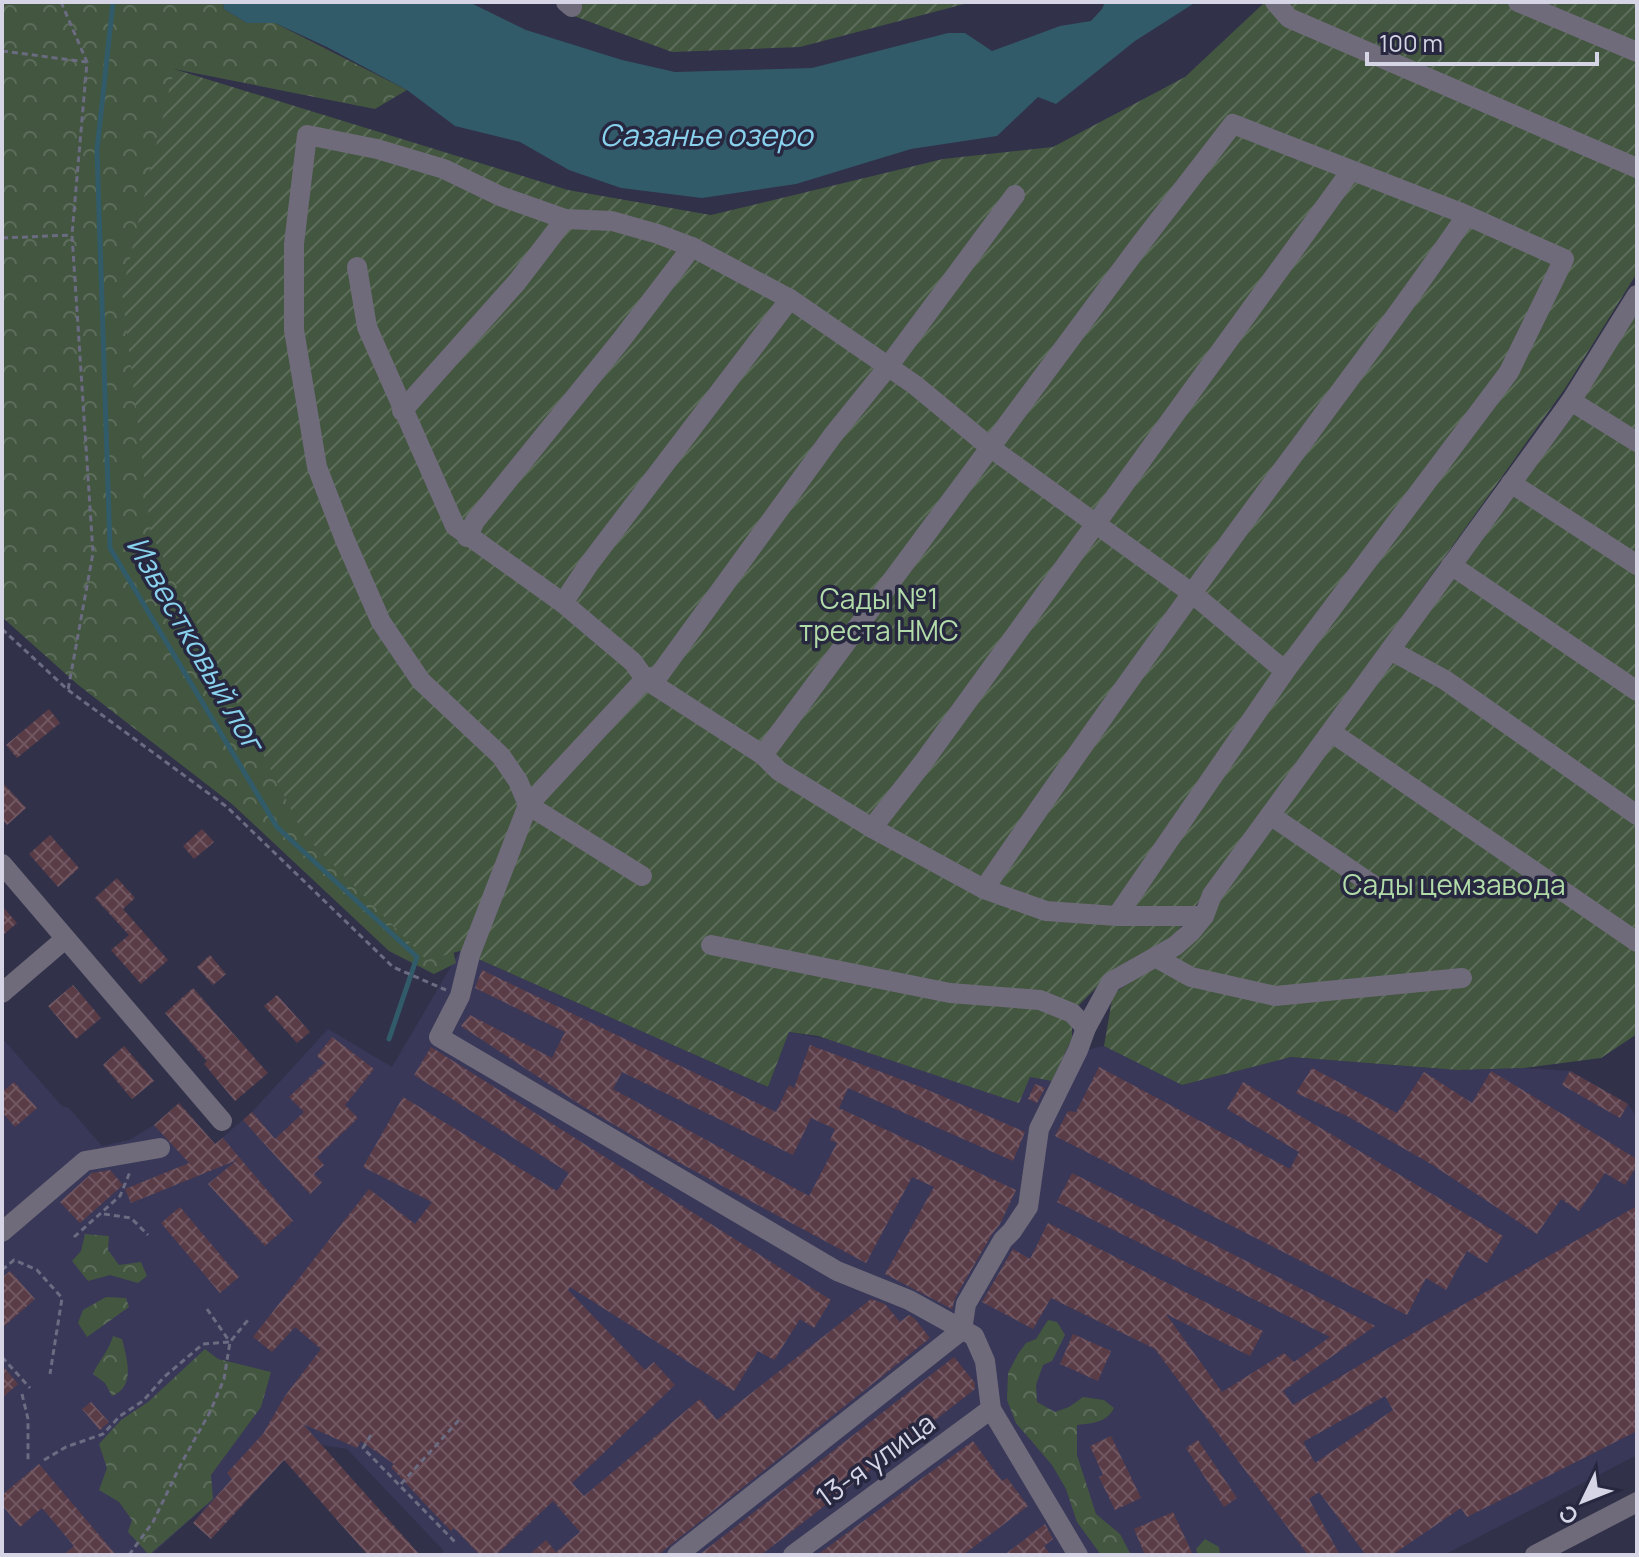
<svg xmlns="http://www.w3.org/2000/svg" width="1639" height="1557" font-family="Manrope,sans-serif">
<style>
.built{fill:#393858}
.forest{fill:url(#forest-crowns)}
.garden{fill:url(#garden-furrows)}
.water{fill:#325b6a}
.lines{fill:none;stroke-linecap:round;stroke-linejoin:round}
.stream{stroke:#325b6a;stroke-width:5}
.building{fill:url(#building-cross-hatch);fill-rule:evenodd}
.path{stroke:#6b6b81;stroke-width:3;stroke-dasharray:6 4;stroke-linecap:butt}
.minor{stroke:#6f6b7a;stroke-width:20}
.labels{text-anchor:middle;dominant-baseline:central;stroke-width:7;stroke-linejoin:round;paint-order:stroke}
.park-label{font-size:28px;fill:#b1dba8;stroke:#272740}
.street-label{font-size:28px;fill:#d5d5e6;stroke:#272740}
.water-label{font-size:30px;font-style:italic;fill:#89d2ed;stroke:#272740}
</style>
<defs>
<pattern id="forest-crowns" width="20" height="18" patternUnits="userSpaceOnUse" patternTransform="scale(2)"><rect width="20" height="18" fill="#43563f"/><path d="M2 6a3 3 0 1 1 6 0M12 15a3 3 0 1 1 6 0" fill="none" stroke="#5d6d5b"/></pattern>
<pattern id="garden-furrows" width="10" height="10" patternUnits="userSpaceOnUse" patternTransform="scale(2)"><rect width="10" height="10" fill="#43563f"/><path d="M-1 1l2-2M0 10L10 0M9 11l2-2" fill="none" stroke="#5d6d5b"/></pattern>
<pattern id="building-cross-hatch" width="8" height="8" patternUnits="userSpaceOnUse" patternTransform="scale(2)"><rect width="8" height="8" fill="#5a3c46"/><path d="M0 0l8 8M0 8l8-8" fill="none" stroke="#715761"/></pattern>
</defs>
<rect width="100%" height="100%" fill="#31314a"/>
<!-- built -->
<path class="built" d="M 460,951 L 768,1087 L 789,1032 L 1030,1077 L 1072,1038 L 1086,1050 L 1104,1046 L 1182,1085 L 1291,1057 L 1458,1070 L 1524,1068 L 1570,1071 L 1628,1104 L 1637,1117 L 1637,1455 L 1444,1555 L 439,1555 L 444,1551 L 347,1449 L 322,1445 L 305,1438 L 211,1539 L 193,1523 L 207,1505 L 151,1555 L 2,1555 L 2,1038 L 62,1106 L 69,1108 L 102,1146 L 129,1140 L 154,1125 L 215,1144 L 252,1112 L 328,1029 L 392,1067 Z"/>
<!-- forest -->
<g class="forest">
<path d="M 2,2 L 223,2 L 224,9 L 247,23 L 275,23 L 407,90 L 375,109 L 174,69 L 452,946 L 456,963 L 434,974 L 389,951 L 232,804 L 77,684 L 2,617 Z"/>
<path d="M 85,1234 L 109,1236 L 108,1250 L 119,1265 L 141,1262 L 147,1276 L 138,1283 L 110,1275 L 88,1281 L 72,1261 L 81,1251 Z"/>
<path d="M 106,1297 L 126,1298 L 129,1307 L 87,1337 L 78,1323 L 83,1310 Z"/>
<path d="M 1048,1320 L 1057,1322 L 1065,1335 L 1052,1361 L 1043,1365 L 1036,1385 L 1037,1402 L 1055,1412 L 1069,1407 L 1083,1397 L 1104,1400 L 1114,1408 C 1106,1423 1093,1423 1077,1425 L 1077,1455 L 1096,1514 L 1120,1534 L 1131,1555 L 1101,1555 L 1077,1522 L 1066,1489 L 1052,1465 L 1016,1423 L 1007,1400 L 1008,1373 L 1018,1354 L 1026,1343 L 1036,1339 Z"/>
<path d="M 113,1336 L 122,1339 C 127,1359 136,1387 112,1396 L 105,1383 L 93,1374 C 99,1360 109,1351 113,1336 Z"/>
<path d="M 205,1349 L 218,1359 L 271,1372 L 261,1407 L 211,1475 L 213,1499 L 149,1555 L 128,1532 L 132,1520 L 119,1502 L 99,1490 L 107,1468 L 99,1444 L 121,1420 L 148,1402 Z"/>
<path d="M 1205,1539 L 1219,1547 L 1220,1555 L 1198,1555 L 1196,1549 Z"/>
</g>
<!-- garden -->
<g class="garden">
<path d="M 554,2 L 972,2 L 800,47 L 672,52 L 574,16 Z"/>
<path d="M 1265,2 L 1637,2 L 1637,273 L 1566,387 L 1175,935 L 1110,974 L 1072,1012 L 1072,1038 L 1052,1081 L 1030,1077 L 1019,1103 L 818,1036 L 789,1032 L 768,1087 L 460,951 L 427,960 L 304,835 L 151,533 L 122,292 L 174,69 L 568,190 L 711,215 L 943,159 L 1053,147 L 1185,77 Z"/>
<path d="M 1637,312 L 1637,1034 L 1601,1058 L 1524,1068 L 1458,1070 L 1291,1057 L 1182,1085 L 1104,1046 L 1113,994 L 1180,948 Z"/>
</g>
<!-- water -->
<path class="water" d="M 223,2 L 469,2 L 526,30 L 622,60 L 675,72 L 812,68 L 948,33 L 965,33 L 992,51 L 1060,26 L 1091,21 L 1102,9 L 1105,2 L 1196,2 L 1135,41 L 1056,104 L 1038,97 L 997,136 L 911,149 L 796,184 L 702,198 L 621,188 L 569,170 L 520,142 L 455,126 L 407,90 L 327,47 L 275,23 L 247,23 L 224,9 Z"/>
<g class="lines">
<!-- stream -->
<path class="stream" d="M 113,2 L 97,150 L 110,548 L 277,827 L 417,957 L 389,1039"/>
</g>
<!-- building -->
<g class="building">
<path d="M 49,709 L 60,723 L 17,758 L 6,745 Z"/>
<path d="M 2,782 L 26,808 L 7,825 L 2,819 Z"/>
<path d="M 202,829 L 214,842 L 194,859 L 183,846 Z"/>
<path d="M 50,835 L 79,868 L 58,887 L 29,854 Z"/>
<path d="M 117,878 L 135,898 L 123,909 L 168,960 L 141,984 L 111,950 L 129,935 L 95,898 Z"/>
<path d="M 2,906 L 17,923 L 2,936 Z"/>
<path d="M 210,955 L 226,974 L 213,985 L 197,967 Z"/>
<path d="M 482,970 L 776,1112 L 789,1085 L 794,1088 L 810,1045 L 921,1087 L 1025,1132 L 1013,1161 L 848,1088 L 839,1108 L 1016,1190 L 1000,1224 L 992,1234 L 955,1298 L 952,1309 L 885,1274 L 934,1187 L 912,1177 L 866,1263 L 678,1162 L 584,1107 L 461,1026 L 470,1015 L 552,1058 L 565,1032 L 475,988 ZM 622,1072 L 793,1155 L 811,1118 L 835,1129 L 830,1140 L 837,1143 L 809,1196 L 613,1089 Z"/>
<path d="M 73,985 L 101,1018 L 76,1039 L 48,1006 Z"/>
<path d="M 193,988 L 268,1073 L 235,1101 L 204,1064 L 207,1061 L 165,1013 Z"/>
<path d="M 277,995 L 310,1032 L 297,1043 L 264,1006 Z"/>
<path d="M 332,1037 L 374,1069 L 345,1105 L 358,1118 L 317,1157 L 324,1165 L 314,1174 L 322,1182 L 310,1194 L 243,1120 L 252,1112 L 275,1139 L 304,1112 L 289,1097 L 325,1063 L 317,1056 Z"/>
<path d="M 124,1046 L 154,1081 L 132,1099 L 103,1065 Z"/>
<path d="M 431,1047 L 831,1300 L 814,1328 L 800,1319 L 774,1360 L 758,1351 L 734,1391 L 570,1287 L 568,1290 L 645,1370 L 654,1362 L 675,1385 L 572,1483 L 584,1496 L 700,1399 L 717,1420 L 871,1299 L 885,1304 L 900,1322 L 909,1315 L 914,1318 L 930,1338 L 658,1555 L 529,1555 L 546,1540 L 556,1552 L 580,1532 L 553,1501 L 496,1555 L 480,1555 L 454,1528 L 451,1531 L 428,1507 L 391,1467 L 394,1464 L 361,1441 L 357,1448 L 303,1424 L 420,1555 L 368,1555 L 284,1460 L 211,1539 L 193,1523 L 232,1479 L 227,1473 L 263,1434 L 285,1396 L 321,1349 L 295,1327 L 272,1352 L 253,1337 L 369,1189 L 415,1224 L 432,1202 L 363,1167 L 403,1097 L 557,1191 L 569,1173 L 414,1075 Z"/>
<path d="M 1099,1067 L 1290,1169 L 1299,1152 L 1227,1109 L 1243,1082 L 1503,1236 L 1487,1263 L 1467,1251 L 1446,1290 L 1426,1278 L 1407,1315 L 1055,1136 L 1068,1111 L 1076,1112 Z"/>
<path d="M 1312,1068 L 1397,1113 L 1424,1072 L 1472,1103 L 1491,1071 L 1637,1159 L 1637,1165 L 1625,1185 L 1605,1173 L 1579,1211 L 1561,1199 L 1537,1234 L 1431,1164 L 1347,1116 L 1296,1093 Z"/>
<path d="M 1570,1071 L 1628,1104 L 1620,1118 L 1562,1085 Z"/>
<path d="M 14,1082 L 37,1108 L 15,1127 L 2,1112 L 2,1092 Z"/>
<path d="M 1035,1084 L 1045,1088 L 1037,1103 L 1028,1099 Z"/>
<path d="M 179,1103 L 215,1144 L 223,1138 L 293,1221 L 265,1246 L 208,1184 L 237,1160 L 131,1203 L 125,1189 L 189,1163 L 154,1125 Z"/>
<path d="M 110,1170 L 123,1185 L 80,1223 L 60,1202 L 92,1173 Z"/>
<path d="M 1072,1173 L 1375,1326 L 1283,1391 L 1293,1405 L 1422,1328 L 1637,1206 L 1637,1431 L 1467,1517 L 1461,1508 L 1392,1555 L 1366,1555 L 1319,1492 L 1309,1499 L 1340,1555 L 1308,1555 L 1155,1349 L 1051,1298 L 1033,1329 L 982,1302 L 1013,1249 L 1030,1259 L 1048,1223 L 1263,1331 L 1250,1356 L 1166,1314 L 1222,1392 L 1284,1353 L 1294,1362 L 1330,1337 L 1057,1202 ZM 1385,1396 L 1393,1410 L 1315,1463 L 1303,1442 Z"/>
<path d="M 180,1207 L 239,1277 L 220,1293 L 161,1223 Z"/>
<path d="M 10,1271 L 35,1299 L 2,1328 L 2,1278 Z"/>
<path d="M 1073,1334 L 1111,1351 L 1098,1381 L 1060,1364 Z"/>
<path d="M 954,1357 L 975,1383 L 975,1389 L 761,1555 L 699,1555 Z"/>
<path d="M 2,1365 L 18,1384 L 2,1398 Z"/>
<path d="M 91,1402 L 109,1422 L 100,1430 L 82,1409 Z"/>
<path d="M 1111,1436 L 1141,1498 L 1115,1510 L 1099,1477 L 1103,1475 L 1090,1446 Z"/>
<path d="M 1198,1440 L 1237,1498 L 1224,1507 L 1186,1448 Z"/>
<path d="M 973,1441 L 1002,1481 L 1007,1478 L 1028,1506 L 963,1555 L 817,1555 Z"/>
<path d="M 39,1464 L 116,1555 L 63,1555 L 74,1546 L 42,1508 L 20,1527 L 2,1505 L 2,1495 Z"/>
<path d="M 1173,1512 L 1193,1555 L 1145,1555 L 1134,1529 Z"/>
<path d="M 1045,1524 L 1053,1539 L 1044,1546 L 1051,1555 L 1004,1555 Z"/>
</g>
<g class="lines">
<!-- path -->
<g class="path">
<path d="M 61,2 L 87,62 L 72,235 L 93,553 L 68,690"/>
<path d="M 2,51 L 87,62"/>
<path d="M 2,238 L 72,235"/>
<path d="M 2,629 L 68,690 L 227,807 L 393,967 L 446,990"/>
<path d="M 104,1214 L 131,1218 L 148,1235"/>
<path d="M 74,1237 L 120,1196 L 130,1172"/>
<path d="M 2,1270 L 14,1260 L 37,1270 L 62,1298 L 50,1374"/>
<path d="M 207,1309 L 230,1342"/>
<path d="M 2,1357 L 30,1388"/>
<path d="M 22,1394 L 28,1419 L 28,1462"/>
<path d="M 371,1435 L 363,1448 L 455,1542"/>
<path d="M 44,1460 L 66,1447 L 103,1434 L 120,1416 L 143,1401 L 164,1377 L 203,1344 L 230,1342"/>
<path d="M 401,1484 L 461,1418"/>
<path d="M 129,1555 L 153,1522 L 182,1462 L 210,1412 L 224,1379 L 230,1342 L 248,1320"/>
</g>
<!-- minor -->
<g class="minor">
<path d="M 566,2 L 572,7"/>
<path d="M 1275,2 L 1289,18 L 1637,168"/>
<path d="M 1518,2 L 1637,52"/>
<path d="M 1015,195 L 887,368 L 833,435 L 659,675 L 645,679 L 528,805 L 470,955 L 460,996 L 439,1037 L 837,1271 L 909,1300 L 974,1336 L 985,1361 L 991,1409 L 1078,1555"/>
<path d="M 357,267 L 367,327 L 455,526 L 563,603 L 633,662 L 645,679 L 763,755 L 779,771 L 872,828 L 984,889 L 1046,911 L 1117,916 L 1204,916"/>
<path d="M 1571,401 L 1637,442"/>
<path d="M 402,411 L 517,282 L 565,219"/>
<path d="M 1511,483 L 1637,565"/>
<path d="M 467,537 L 475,521 L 622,339 L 692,247"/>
<path d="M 1451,565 L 1637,691"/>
<path d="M 563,603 L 589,564 L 790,299"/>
<path d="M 1390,650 L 1445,680 L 1637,815"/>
<path d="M 1331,732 L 1637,942"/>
<path d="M 763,755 L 1139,246 L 1233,124 L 1459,212 L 1564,259 L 1509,372 L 1285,671 L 1117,916"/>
<path d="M 1270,815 L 1373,885"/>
<path d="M 872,828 L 922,764 L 1350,172"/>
<path d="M 2,864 L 222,1121"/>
<path d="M 642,876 L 528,805 L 518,781 L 501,756 L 421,681 L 381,622 L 345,540 L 317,467 L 294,330 L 294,244 L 307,135 L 377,149 L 444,169 L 500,196 L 565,219 L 612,221 L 658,234 L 692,247 L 790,299 L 915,385 L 991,448 L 1193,594 L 1285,671"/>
<path d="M 984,889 C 1088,736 1196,586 1306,438 C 1360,364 1415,292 1466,216"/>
<path d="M 711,945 L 950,993 L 1040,1000 L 1072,1013 L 1086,1028"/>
<path d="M 1155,957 L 1191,977 L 1275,996 L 1462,978"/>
<path d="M 2,993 L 65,939"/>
<path d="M 2,1232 L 85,1161 L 160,1148"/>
<path d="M 677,1555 L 962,1330 L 966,1304 L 1003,1240 L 1012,1231 L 1028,1207 L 1039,1129 L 1078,1050 L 1086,1028 L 1111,982 L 1175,946 L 1191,932 L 1204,916 L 1212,895 L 1571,401 L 1637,295"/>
<path d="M 793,1555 L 991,1409"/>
<path d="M 1535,1555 L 1637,1502"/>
</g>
</g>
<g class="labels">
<!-- park labels -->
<g class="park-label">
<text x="879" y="598">Сады №1<tspan x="879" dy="32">треста НМС</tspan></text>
<text x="1454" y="884">Сады цемзавода</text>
</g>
<!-- street labels -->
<g class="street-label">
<text transform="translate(875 1459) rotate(-36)">13-я улица</text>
</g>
<!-- water labels -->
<g class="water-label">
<text x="706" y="134">Сазанье озеро</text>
<text transform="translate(196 643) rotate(60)">Известковый лог</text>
</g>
</g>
<!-- border -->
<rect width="1639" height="1557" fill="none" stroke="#d5d5e6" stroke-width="8"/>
<!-- north arrow -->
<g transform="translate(1583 1501) rotate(227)" stroke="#272740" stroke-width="6" paint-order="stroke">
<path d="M0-6L14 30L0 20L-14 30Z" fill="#d5d5e6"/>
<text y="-12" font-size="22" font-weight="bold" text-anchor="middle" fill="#d5d5e6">С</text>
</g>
<!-- scale -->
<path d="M1367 52v12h230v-12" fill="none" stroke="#d5d5e6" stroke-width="4"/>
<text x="1379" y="52" font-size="24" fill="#d5d5e6" stroke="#272740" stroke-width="6" paint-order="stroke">100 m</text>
</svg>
